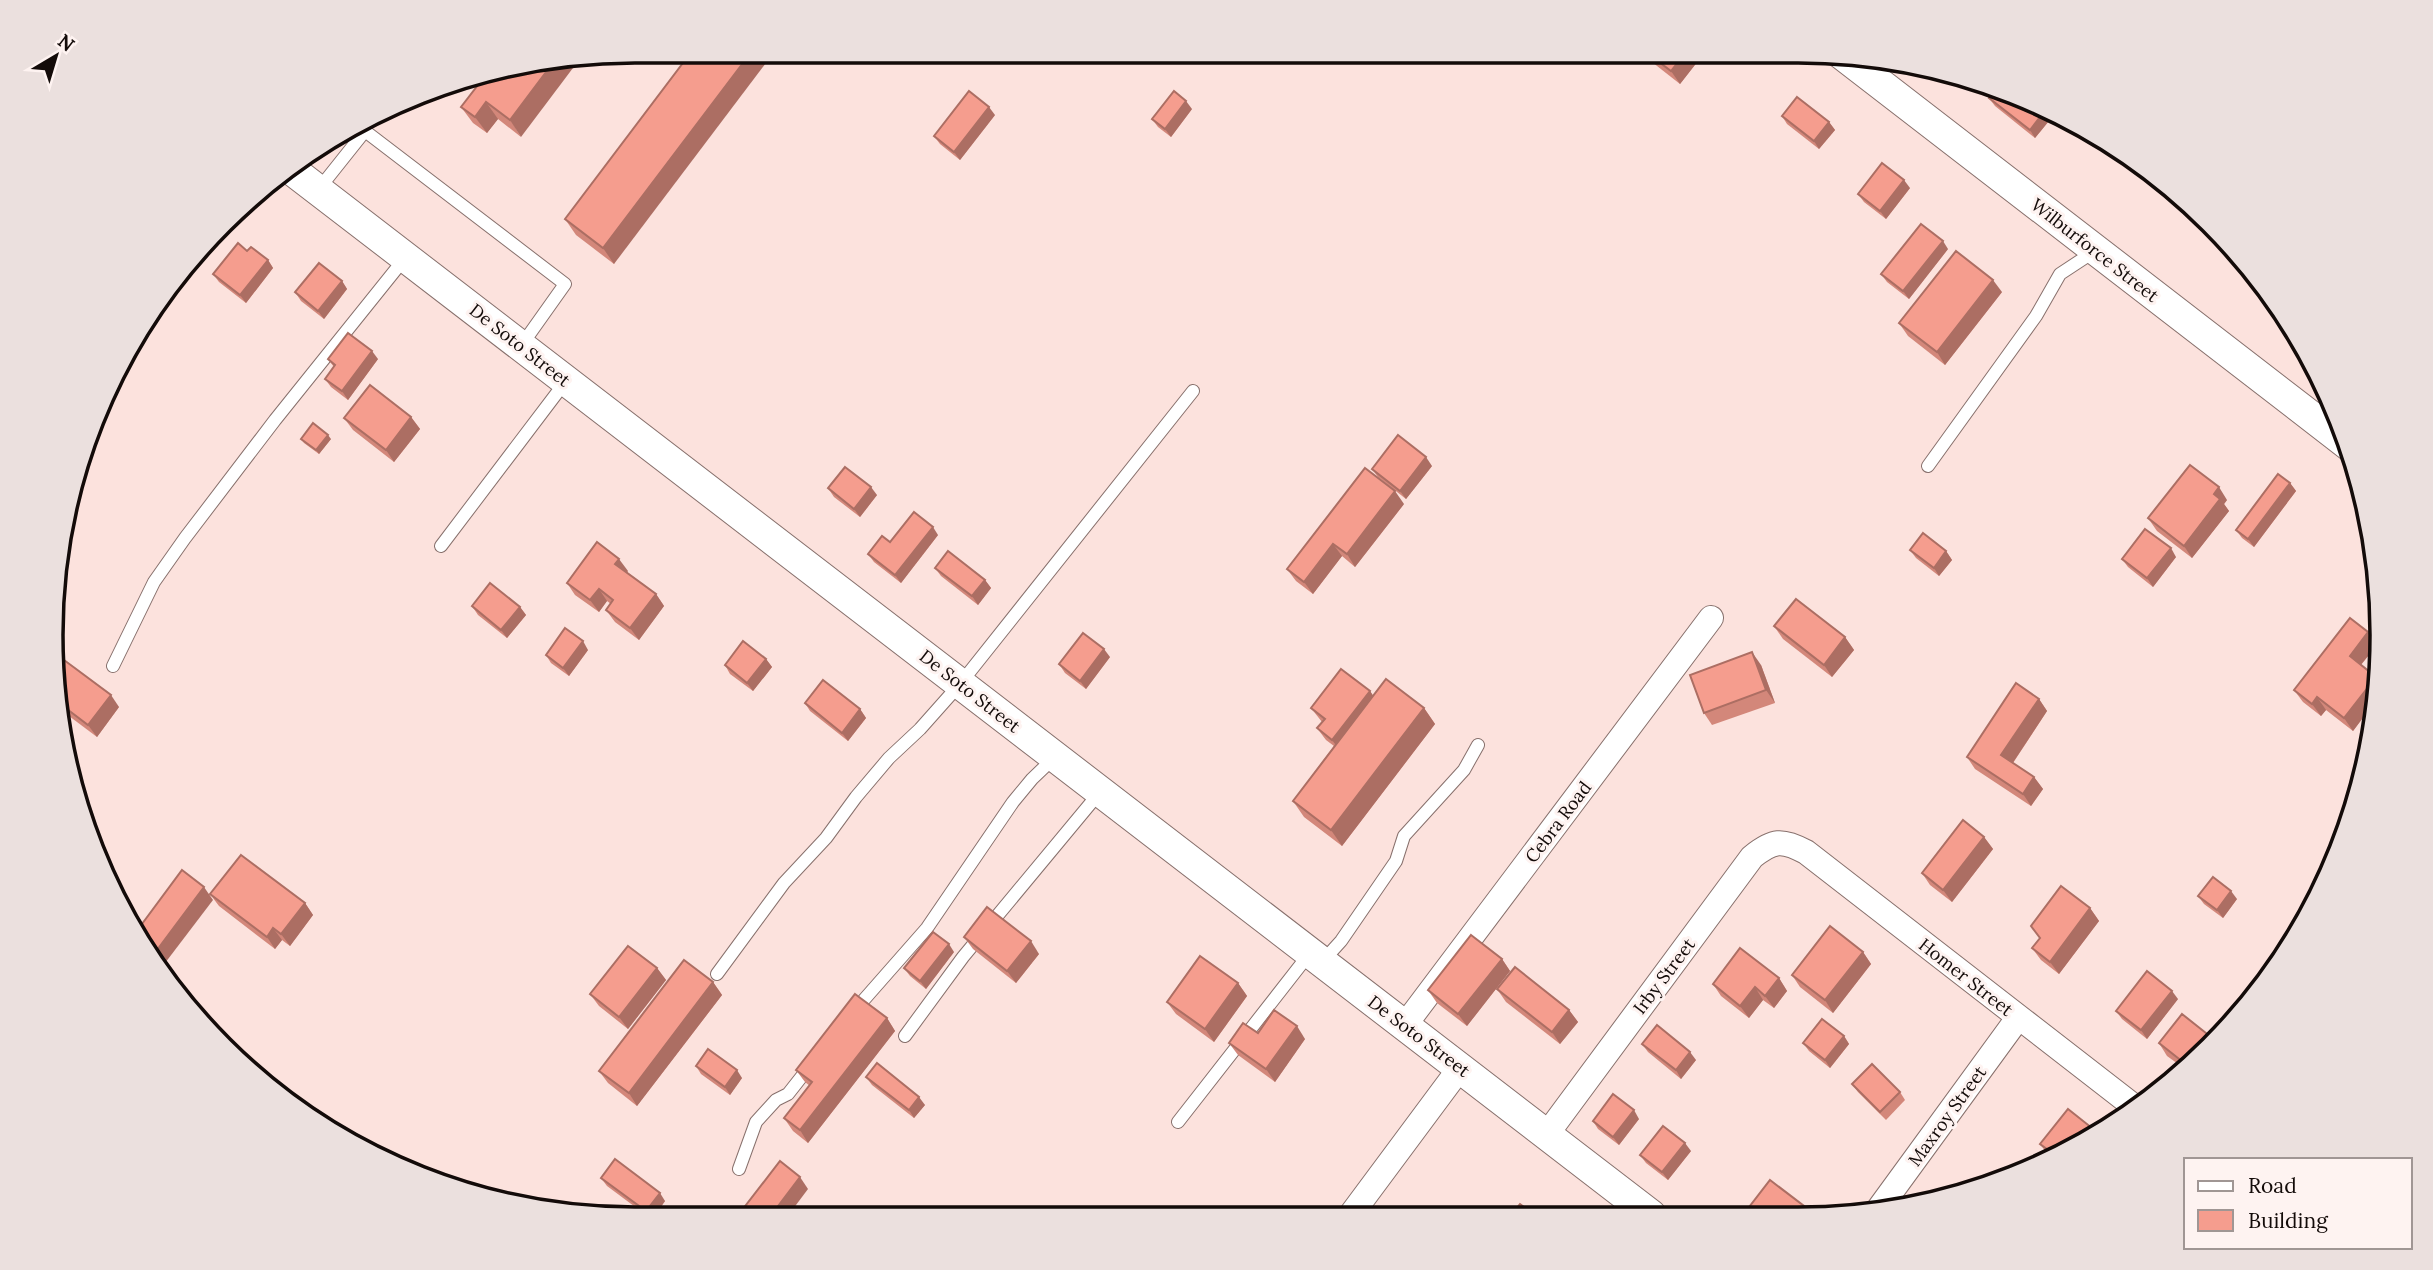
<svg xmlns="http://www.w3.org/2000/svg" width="2433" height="1270" font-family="Lora,serif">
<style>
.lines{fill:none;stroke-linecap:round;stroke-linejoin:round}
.service-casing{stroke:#87706c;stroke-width:14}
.minor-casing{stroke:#87706c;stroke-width:26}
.tertiary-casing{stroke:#87706c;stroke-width:32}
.service{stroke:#fff;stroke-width:12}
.minor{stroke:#fff;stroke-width:24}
.tertiary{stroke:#fff;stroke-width:30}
.wall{fill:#d3877a}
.shaded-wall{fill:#ac6e63}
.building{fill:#f59d8e;stroke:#ac6e63;stroke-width:2}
.labels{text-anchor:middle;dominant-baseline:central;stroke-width:6;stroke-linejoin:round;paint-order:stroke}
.street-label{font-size:18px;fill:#130b09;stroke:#fef3f1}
.rim{fill:none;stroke:#130b09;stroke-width:3.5}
</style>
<rect width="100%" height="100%" fill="#fce2dd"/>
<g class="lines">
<defs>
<g id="service">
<path d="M 318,190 L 365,131 L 565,284 L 521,346"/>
<path d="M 1928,466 L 2036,316 L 2060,274 L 2095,251"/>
<path d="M 441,546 L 566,381"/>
<path d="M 113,666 L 154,582 L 185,538 L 275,420 L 405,258"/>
<path d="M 1322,962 L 1341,941 L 1396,861 L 1404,836 L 1464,770 L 1478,745"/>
<path d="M 717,974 L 784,883 L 826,838 L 856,797 L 889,758 L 920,729 L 960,684 L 1193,391"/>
<path d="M 854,1011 L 927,928 L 1013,802 L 1032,779 L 1055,757"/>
<path d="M 905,1036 L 963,957 L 1100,792"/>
<path d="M 1178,1122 L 1310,953"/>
<path d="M 739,1169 L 756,1122 L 776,1100 L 788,1094 L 810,1066"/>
</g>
<g id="minor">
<path d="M 1405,1025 L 1711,618"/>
<path d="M 1547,1134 L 1752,857 C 1773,840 1782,839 1806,852 L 2136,1108"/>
<path d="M 1875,1214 L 2018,1018"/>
<path d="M 1350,1216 L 1460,1068"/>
</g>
<g id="tertiary">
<path d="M 1839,52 L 2351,447"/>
<path d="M 288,167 L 1651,1215"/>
</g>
</defs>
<!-- service casing -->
<use href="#service" class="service-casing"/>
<!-- minor casing -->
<use href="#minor" class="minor-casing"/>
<!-- tertiary casing -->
<use href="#tertiary" class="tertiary-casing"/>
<!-- service -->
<use href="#service" class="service"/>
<!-- minor -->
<use href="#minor" class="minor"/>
<!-- tertiary -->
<use href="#tertiary" class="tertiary"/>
</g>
<!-- wall -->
<g class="wall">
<path d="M 692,51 L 614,264 L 576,235 L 565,219 Z"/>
<path d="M 1641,52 L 1705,52 L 1680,84 L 1643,55 Z"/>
<path d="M 485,76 L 521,137 L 498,119 L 487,133 L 473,123 L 461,107 Z"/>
<path d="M 1989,98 L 2053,116 L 2035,138 L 1995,106 Z"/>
<path d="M 1192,109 L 1171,137 L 1158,127 L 1152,119 Z"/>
<path d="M 995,115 L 960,160 L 940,144 L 934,136 Z"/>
<path d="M 1782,116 L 1829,122 L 1835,130 L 1819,149 L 1787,124 Z"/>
<path d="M 1910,188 L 1886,219 L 1864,202 L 1858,194 Z"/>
<path d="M 1948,249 L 1909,299 L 1887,282 L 1881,274 Z"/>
<path d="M 247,251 L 268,260 L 273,268 L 246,303 L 219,282 L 213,274 Z"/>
<path d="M 342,281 L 347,289 L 324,319 L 301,301 L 295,292 Z"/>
<path d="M 2002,292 L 1945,365 L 1908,336 L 1899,323 Z"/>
<path d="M 328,359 L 378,359 L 348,400 L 331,387 L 325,379 L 334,367 Z"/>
<path d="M 411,417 L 420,429 L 394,462 L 353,430 L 344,418 Z"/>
<path d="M 301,439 L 331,439 L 319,454 L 304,443 Z"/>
<path d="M 1432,466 L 1406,499 L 1378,477 L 1372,469 Z"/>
<path d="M 2290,483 L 2296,491 L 2254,547 L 2242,538 L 2236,530 Z"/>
<path d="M 828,488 L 877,495 L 860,517 L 834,497 Z"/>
<path d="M 2227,500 L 2224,504 L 2229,511 L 2192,558 L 2157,531 L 2148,518 Z"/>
<path d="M 1404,504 L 1355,567 L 1342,556 L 1313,594 L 1296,581 L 1287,569 Z"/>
<path d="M 938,535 L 901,583 L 874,562 L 868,554 L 890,542 Z"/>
<path d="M 1910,550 L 1946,551 L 1952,560 L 1939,576 L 1916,558 Z"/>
<path d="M 2176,557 L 2153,587 L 2128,567 L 2122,559 Z"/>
<path d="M 935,568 L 985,580 L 991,588 L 978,605 L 941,576 Z"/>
<path d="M 628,571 L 627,572 L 656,594 L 664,606 L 639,640 L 615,622 L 606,610 L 611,604 L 607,601 L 599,612 L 575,595 L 567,583 Z"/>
<path d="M 472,606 L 520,607 L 526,615 L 507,638 L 478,615 Z"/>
<path d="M 1774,626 L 1845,637 L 1854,650 L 1832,677 L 1783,639 Z"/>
<path d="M 2368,632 L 2377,645 L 2361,665 L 2376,677 L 2380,682 L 2377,699 L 2353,731 L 2326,710 L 2321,716 L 2303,702 L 2294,690 Z"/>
<path d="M 588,650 L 569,676 L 551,663 L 546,655 Z"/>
<path d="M 1110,657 L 1086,689 L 1065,673 L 1059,664 Z"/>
<path d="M 766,659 L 772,667 L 753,691 L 730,674 L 725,665 Z"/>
<path d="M 1761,665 L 1775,703 L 1712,725 L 1704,713 Z"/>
<path d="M 52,675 L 119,707 L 97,737 L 61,710 Z"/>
<path d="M 1370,691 L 1373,696 L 1424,708 L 1435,724 L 1342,846 L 1304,817 L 1293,801 L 1334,746 L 1326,740 L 1317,728 L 1322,722 L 1311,708 Z"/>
<path d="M 2039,699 L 2047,711 L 2013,763 L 2034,777 L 2043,789 L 2031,806 L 1975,769 L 1967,757 Z"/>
<path d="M 805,703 L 860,709 L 866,718 L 848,741 L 810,711 Z"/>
<path d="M 1984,837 L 1993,849 L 1952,902 L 1930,885 L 1922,873 Z"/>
<path d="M 210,894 L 305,903 L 313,915 L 290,946 L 282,940 L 275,949 L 219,906 Z"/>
<path d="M 2198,896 L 2237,899 L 2223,918 L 2204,904 Z"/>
<path d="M 2090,908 L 2099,921 L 2059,974 L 2041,960 L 2032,948 L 2040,938 L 2031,926 Z"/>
<path d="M 964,937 L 1039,954 L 1016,983 L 973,949 Z"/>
<path d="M 954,952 L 926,989 L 910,976 L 904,968 Z"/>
<path d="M 1863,952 L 1871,964 L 1833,1013 L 1800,987 L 1792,975 Z"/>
<path d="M 1502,959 L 1510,971 L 1467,1026 L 1437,1003 L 1428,990 Z"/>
<path d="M 657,968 L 666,980 L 628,1029 L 599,1006 L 590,994 Z"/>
<path d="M 1779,978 L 1787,991 L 1774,1008 L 1763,1000 L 1749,1018 L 1721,996 L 1713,984 Z"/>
<path d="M 713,982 L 722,995 L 637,1106 L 608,1083 L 599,1071 Z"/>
<path d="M 1238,983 L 1247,996 L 1214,1042 L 1176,1014 L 1167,1002 Z"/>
<path d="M 1497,989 L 1569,1010 L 1578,1022 L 1560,1044 L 1506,1002 Z"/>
<path d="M 2178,999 L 2147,1039 L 2122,1019 L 2116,1011 Z"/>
<path d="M 887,1018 L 895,1031 L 808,1143 L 793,1131 L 784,1118 L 810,1086 L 805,1082 L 796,1070 Z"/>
<path d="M 1258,1033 L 1305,1039 L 1275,1082 L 1238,1055 L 1229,1043 Z"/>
<path d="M 1844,1036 L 1849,1044 L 1830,1068 L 1809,1051 L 1803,1043 Z"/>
<path d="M 2216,1041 L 2185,1069 L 2167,1056 L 2159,1043 Z"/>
<path d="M 1642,1044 L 1696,1060 L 1681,1079 L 1648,1052 Z"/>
<path d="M 696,1066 L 742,1078 L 730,1095 L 701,1074 Z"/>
<path d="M 866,1077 L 925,1105 L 914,1118 L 872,1085 Z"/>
<path d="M 1852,1084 L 1900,1092 L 1905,1100 L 1886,1120 L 1858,1092 Z"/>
<path d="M 1639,1119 L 1619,1145 L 1598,1129 L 1593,1121 Z"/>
<path d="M 2097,1132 L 2052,1157 L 2046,1152 L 2040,1144 Z"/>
<path d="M 1691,1151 L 1668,1180 L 1646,1163 L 1640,1155 Z"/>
<path d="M 601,1178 L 665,1201 L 653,1218 L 650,1218 L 607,1186 Z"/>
</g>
<!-- shaded-wall -->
<g class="shaded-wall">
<path d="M 752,51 L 775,51 L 614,264 L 603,248 Z"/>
<path d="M 1686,52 L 1705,52 L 1680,84 L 1671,71 Z"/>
<path d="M 579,60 L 521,137 L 510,120 L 552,64 Z"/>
<path d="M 1186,101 L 1192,109 L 1171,137 L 1165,129 Z"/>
<path d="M 486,102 L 498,119 L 487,133 L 475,117 Z"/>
<path d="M 989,107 L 995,115 L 960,160 L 954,152 Z"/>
<path d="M 2047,108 L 2053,116 L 2035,138 L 2030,130 Z"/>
<path d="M 1829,122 L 1835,130 L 1819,149 L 1814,141 Z"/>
<path d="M 1904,180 L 1910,188 L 1886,219 L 1880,211 Z"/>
<path d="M 1943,241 L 1948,249 L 1909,299 L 1903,291 Z"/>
<path d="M 268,260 L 273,268 L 246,303 L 240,295 Z"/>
<path d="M 1993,280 L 2002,292 L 1945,365 L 1937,352 Z"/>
<path d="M 342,281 L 347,289 L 324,319 L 318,311 Z"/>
<path d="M 372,351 L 378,359 L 348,400 L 342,391 Z"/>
<path d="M 411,417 L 420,429 L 394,462 L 386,450 Z"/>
<path d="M 328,435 L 331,439 L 319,454 L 316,450 Z"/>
<path d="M 1426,457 L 1432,466 L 1406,499 L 1400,491 Z"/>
<path d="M 2290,483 L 2296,491 L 2254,547 L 2248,539 Z"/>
<path d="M 871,487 L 877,495 L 860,517 L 854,509 Z"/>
<path d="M 2219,487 L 2227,500 L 2224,504 L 2229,511 L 2192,558 L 2184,546 L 2214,494 Z"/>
<path d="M 1395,491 L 1404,504 L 1355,567 L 1347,554 Z"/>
<path d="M 933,527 L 938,535 L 901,583 L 895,575 Z"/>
<path d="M 1333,544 L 1342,556 L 1313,594 L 1304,582 Z"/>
<path d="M 2171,548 L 2176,557 L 2153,587 L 2147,578 Z"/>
<path d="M 1946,551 L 1952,560 L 1939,576 L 1934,568 Z"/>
<path d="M 619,559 L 628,571 L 624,576 L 615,564 Z"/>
<path d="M 985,580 L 991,588 L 978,605 L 972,596 Z"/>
<path d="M 599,589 L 607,601 L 599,612 L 590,600 Z"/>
<path d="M 656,594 L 664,606 L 639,640 L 630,628 Z"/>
<path d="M 520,607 L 526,615 L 507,638 L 501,630 Z"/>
<path d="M 2368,632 L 2377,645 L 2358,668 L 2350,656 Z"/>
<path d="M 1845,637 L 1854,650 L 1832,677 L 1824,665 Z"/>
<path d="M 583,641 L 588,650 L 569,676 L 563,668 Z"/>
<path d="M 1104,649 L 1110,657 L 1086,689 L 1080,681 Z"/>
<path d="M 1752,652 L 1761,665 L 1775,703 L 1766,690 Z"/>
<path d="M 766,659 L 772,667 L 753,691 L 747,683 Z"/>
<path d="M 2376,677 L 2380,682 L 2377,699 L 2353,731 L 2344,718 Z"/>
<path d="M 1370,691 L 1379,704 L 1341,752 L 1332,740 Z"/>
<path d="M 111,695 L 119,707 L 97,737 L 88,725 Z"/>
<path d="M 2317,697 L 2326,710 L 2321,716 L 2312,704 Z"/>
<path d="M 2039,699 L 2047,711 L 2010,767 L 2001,755 Z"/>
<path d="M 1424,708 L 1435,724 L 1342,846 L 1331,830 Z"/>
<path d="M 860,709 L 866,718 L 848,741 L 842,733 Z"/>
<path d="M 2034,777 L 2043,789 L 2031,806 L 2023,794 Z"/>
<path d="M 1984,837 L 1993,849 L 1952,902 L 1943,890 Z"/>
<path d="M 204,887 L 213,900 L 162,967 L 154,954 Z"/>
<path d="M 2231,891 L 2237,899 L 2223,918 L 2217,910 Z"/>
<path d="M 305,903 L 313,915 L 290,946 L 281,934 Z"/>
<path d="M 2090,908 L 2099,921 L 2059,974 L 2050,962 Z"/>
<path d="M 273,928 L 282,940 L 275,949 L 267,937 Z"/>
<path d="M 1031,941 L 1039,954 L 1016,983 L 1007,971 Z"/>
<path d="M 949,944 L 954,952 L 926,989 L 920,981 Z"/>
<path d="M 1863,952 L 1871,964 L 1833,1013 L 1825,1000 Z"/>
<path d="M 1502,959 L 1510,971 L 1467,1026 L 1458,1014 Z"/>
<path d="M 657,968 L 666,980 L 628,1029 L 619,1017 Z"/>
<path d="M 1779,978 L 1787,991 L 1774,1008 L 1765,996 Z"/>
<path d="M 713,982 L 722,995 L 637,1106 L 629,1093 Z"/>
<path d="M 1238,983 L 1247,996 L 1214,1042 L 1205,1029 Z"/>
<path d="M 1755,987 L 1763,1000 L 1749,1018 L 1740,1006 Z"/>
<path d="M 2172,991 L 2178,999 L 2147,1039 L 2141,1030 Z"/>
<path d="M 1569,1010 L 1578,1022 L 1560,1044 L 1552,1032 Z"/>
<path d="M 887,1018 L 895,1031 L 808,1143 L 800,1130 Z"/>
<path d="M 1297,1026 L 1305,1039 L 1275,1082 L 1266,1069 Z"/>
<path d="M 1844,1036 L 1849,1044 L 1830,1068 L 1825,1060 Z"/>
<path d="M 1690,1052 L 1696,1060 L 1681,1079 L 1676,1070 Z"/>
<path d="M 737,1070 L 742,1078 L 730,1095 L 725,1087 Z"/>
<path d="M 919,1097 L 925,1105 L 914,1118 L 909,1110 Z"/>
<path d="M 1634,1110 L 1639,1119 L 1619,1145 L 1613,1137 Z"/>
<path d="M 1685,1143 L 1691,1151 L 1668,1180 L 1662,1172 Z"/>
<path d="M 800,1177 L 808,1189 L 787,1217 L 769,1218 Z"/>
<path d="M 660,1193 L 665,1201 L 653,1218 L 651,1218 L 646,1211 Z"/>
<path d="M 1804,1206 L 1809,1214 L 1797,1214 Z"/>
</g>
<!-- building -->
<g class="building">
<path d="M 692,51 L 752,51 L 603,248 L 565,219 Z"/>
<path d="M 1646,52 L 1686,52 L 1671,71 Z"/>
<path d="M 552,64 L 510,120 L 486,102 L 475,117 L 461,107 L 485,76 Z"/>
<path d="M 1996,88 L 2047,107 L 2047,108 L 2030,130 L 1989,98 Z"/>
<path d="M 969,91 L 989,107 L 954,152 L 934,136 Z"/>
<path d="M 1174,91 L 1186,101 L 1165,129 L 1152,119 Z"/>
<path d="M 1797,97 L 1829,122 L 1814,141 L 1782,116 Z"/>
<path d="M 1882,163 L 1904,180 L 1880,211 L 1858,194 Z"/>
<path d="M 1921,224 L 1943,241 L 1903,291 L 1881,274 Z"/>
<path d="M 238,243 L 247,251 L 251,247 L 268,260 L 240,295 L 213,274 Z"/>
<path d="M 1956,251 L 1993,280 L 1937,352 L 1899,323 Z"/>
<path d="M 319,263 L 342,281 L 318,311 L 295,292 Z"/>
<path d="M 348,333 L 372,351 L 342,391 L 325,379 L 335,365 L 328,359 Z"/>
<path d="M 370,385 L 411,417 L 386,450 L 344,418 Z"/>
<path d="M 313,423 L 328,435 L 316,450 L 301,439 Z"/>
<path d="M 1398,435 L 1426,457 L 1400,491 L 1372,469 Z"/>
<path d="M 2190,465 L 2219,487 L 2214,494 L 2220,499 L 2184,546 L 2148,518 Z"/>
<path d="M 845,467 L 871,487 L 854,509 L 828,488 Z"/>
<path d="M 1365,468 L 1395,491 L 1347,554 L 1333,544 L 1304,582 L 1287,569 Z"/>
<path d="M 2278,474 L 2290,483 L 2248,539 L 2236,530 Z"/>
<path d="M 914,512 L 933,527 L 895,575 L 868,554 L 882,536 L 890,542 Z"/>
<path d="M 2145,529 L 2171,548 L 2147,578 L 2122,559 Z"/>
<path d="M 1923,533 L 1946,551 L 1934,568 L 1910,550 Z"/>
<path d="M 597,542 L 619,559 L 615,564 L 656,594 L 630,628 L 606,610 L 613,600 L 599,589 L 590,600 L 567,583 Z"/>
<path d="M 948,551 L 985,580 L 972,596 L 935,568 Z"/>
<path d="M 490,583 L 520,607 L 501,630 L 472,606 Z"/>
<path d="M 1796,599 L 1845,637 L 1824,665 L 1774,626 Z"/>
<path d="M 2350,618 L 2368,632 L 2350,656 L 2376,677 L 2344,718 L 2317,697 L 2312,704 L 2294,690 Z"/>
<path d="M 565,628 L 583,641 L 563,668 L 546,655 Z"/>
<path d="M 1083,633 L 1104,649 L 1080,681 L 1059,664 Z"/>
<path d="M 743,641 L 766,659 L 747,683 L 725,665 Z"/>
<path d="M 1752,652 L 1766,690 L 1704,713 L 1690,675 Z"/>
<path d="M 64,660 L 111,695 L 88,725 L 59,703 L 52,675 Z"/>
<path d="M 1341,669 L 1370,691 L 1332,740 L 1317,728 L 1325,719 L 1311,708 Z"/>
<path d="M 1386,679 L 1424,708 L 1331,830 L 1293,801 Z"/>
<path d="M 823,680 L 860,709 L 842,733 L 805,703 Z"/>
<path d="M 2016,683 L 2039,699 L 2001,755 L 2034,777 L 2023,794 L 1967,757 Z"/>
<path d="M 1963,820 L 1984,837 L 1943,890 L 1922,873 Z"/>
<path d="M 241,855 L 305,903 L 281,934 L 273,928 L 267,937 L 210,894 Z"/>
<path d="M 182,870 L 204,887 L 154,954 L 139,928 Z"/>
<path d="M 2213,877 L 2231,891 L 2217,910 L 2198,896 Z"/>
<path d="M 2061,886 L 2090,908 L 2050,962 L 2032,948 L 2040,938 L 2031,926 Z"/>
<path d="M 987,907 L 1031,941 L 1007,971 L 964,937 Z"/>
<path d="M 1830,926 L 1863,952 L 1825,1000 L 1792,975 Z"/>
<path d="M 933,932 L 949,944 L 920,981 L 904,968 Z"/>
<path d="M 1471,935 L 1502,959 L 1458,1014 L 1428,990 Z"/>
<path d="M 628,946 L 657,968 L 619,1017 L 590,994 Z"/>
<path d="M 1740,948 L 1779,978 L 1765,996 L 1755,987 L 1740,1006 L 1713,984 Z"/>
<path d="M 1200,956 L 1238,983 L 1205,1029 L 1167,1002 Z"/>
<path d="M 684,960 L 713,982 L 629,1093 L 599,1071 Z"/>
<path d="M 1515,967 L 1569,1010 L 1552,1032 L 1497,989 Z"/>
<path d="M 2147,971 L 2172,991 L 2141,1030 L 2116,1011 Z"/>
<path d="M 855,994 L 887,1018 L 800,1130 L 784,1118 L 812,1082 L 796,1070 Z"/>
<path d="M 1274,1010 L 1297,1026 L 1266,1069 L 1229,1043 L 1243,1023 L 1258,1033 Z"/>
<path d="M 2182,1014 L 2216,1041 L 2188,1066 L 2159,1043 Z"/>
<path d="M 1822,1019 L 1844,1036 L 1825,1060 L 1803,1043 Z"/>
<path d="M 1657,1025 L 1690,1052 L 1676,1070 L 1642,1044 Z"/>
<path d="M 708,1049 L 737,1070 L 725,1087 L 696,1066 Z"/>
<path d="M 877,1063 L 919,1097 L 909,1110 L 866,1077 Z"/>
<path d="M 1872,1064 L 1900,1092 L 1880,1112 L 1852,1084 Z"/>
<path d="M 1613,1094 L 1634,1110 L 1613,1137 L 1593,1121 Z"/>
<path d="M 2068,1109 L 2097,1132 L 2055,1155 L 2040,1144 Z"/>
<path d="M 1663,1126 L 1685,1143 L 1662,1172 L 1640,1155 Z"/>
<path d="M 615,1159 L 660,1193 L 646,1211 L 601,1178 Z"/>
<path d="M 780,1161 L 800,1177 L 769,1218 L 736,1218 Z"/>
<path d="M 1770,1180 L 1804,1206 L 1797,1214 L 1743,1215 Z"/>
<path d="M 1520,1204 L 1535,1215 L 1511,1215 Z"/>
</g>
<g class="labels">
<!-- street labels -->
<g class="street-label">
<text transform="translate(2095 250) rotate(38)">Wilburforce Street</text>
<text transform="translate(520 345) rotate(38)">De Soto Street</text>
<text transform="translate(970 691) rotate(38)">De Soto Street</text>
<text transform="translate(1558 822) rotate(-53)">Cebra Road</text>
<text transform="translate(1664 976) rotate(-53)">Irby Street</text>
<text transform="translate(1966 977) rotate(38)">Homer Street</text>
<text transform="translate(1419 1036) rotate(37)">De Soto Street</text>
<text transform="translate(1947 1116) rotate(-54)">Maxroy Street</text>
</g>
</g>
<!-- crop -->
<path d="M0 0H2433V1270H0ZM635 63H1798A572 572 0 0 1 2370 635V635A572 572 0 0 1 1798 1207H635A572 572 0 0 1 63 635V635A572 572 0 0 1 635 63Z" fill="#ebe0de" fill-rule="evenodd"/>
<path class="rim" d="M635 63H1798A572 572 0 0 1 2370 635V635A572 572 0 0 1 1798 1207H635A572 572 0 0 1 63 635V635A572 572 0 0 1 635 63Z"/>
<!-- legend -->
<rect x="2184" y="1158" width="228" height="91" fill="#fef3f1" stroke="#a09694" stroke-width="2"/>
<rect x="2198" y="1181" width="35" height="10" fill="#ffffff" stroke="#a09694" stroke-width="2"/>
<text x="2248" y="1193" font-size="21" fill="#130b09">Road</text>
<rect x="2198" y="1210" width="35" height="21" fill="#f59d8e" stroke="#a09694" stroke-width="2"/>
<text x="2248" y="1228" font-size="21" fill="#130b09">Building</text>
<!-- north arrow -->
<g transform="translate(56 56) rotate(38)" stroke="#fef3f1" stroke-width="5" paint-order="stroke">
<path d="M0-5L12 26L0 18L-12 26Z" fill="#130b09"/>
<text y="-10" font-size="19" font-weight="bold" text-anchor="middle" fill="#130b09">N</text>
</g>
</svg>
